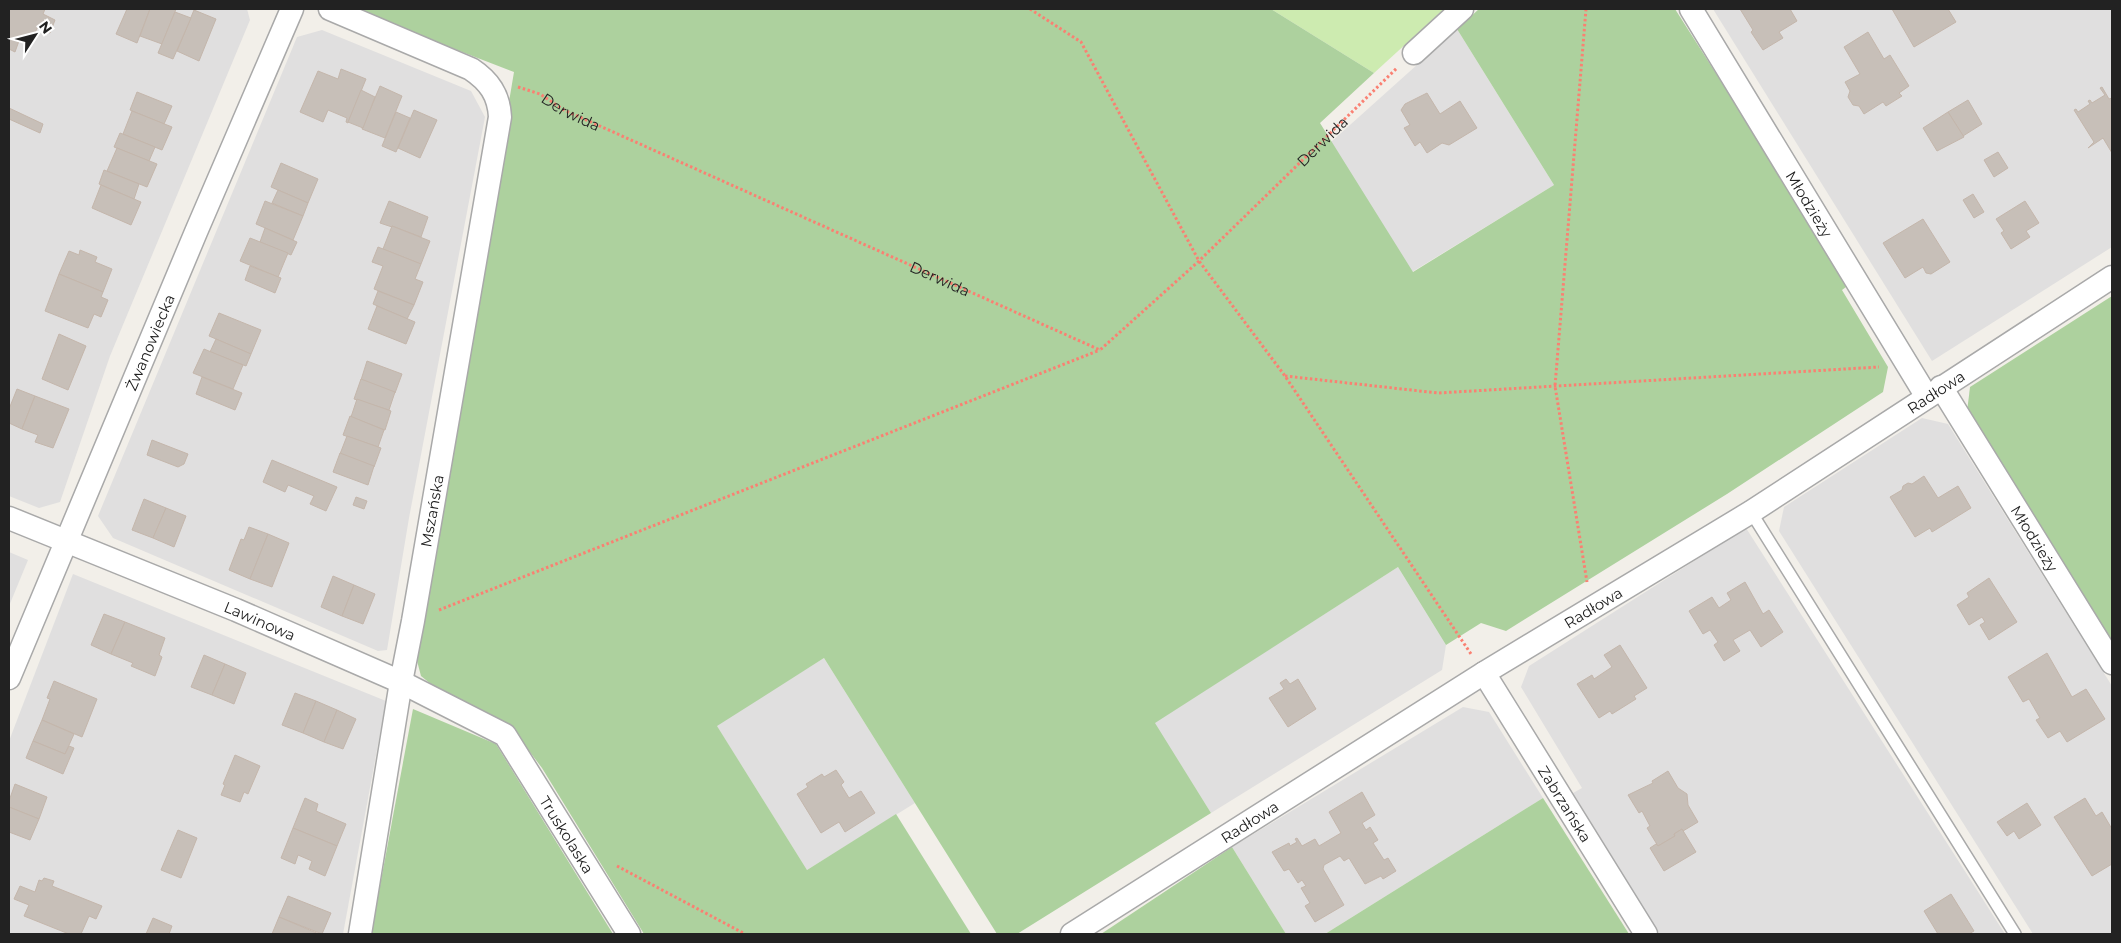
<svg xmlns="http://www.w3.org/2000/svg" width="2121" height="943" font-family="Montserrat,sans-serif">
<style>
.residential{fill:#e0dfdf}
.grass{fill:#cdebb0}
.forest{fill:#add19e}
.building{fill:#c7bfb8;stroke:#c4b6ab}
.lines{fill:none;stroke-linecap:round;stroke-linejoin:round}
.lane-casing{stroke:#a9a9a9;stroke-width:14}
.street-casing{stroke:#a9a9a9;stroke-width:25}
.path{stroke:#fa8072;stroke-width:3;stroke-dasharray:2.5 2.5;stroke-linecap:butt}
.lane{stroke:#fff;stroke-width:11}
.street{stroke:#fff;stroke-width:22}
.labels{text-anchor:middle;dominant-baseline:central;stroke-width:4;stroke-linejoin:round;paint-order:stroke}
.street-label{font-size:15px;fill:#222;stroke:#fff}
</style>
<rect width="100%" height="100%" fill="#f2efe9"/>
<!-- residential -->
<g class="residential">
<path d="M 9,9 L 247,9 L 250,20 L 110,356 L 60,502 L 39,508 L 9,496 Z"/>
<path d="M 1713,9 L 2112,9 L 2112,247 L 1932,361 Z"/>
<path d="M 1457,29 L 1554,185 L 1412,272 L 1331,142 Z"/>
<path d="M 322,30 L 471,91 L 485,117 L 409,518 L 387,650 L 378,651 L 113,538 L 98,516 L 297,37 Z"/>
<path d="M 1922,418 L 1948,424 L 2112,686 L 2112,934 L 2033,934 L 1779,531 L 1784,507 Z"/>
<path d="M 1746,528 L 2005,934 L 1660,934 L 1573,793 L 1582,788 L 1521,687 L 1529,666 Z"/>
<path d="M 9,552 L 28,560 L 9,606 Z"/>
<path d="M 1398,567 L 1446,645 L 1442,670 L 1211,813 L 1154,723 Z"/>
<path d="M 73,574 L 386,701 L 343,934 L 9,934 L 9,741 Z"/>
<path d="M 824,658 L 915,803 L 807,870 L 716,725 Z"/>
<path d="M 1463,707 L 1489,712 L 1543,798 L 1325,934 L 1286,934 L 1232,847 Z"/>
</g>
<!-- grass -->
<path class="grass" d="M 1271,9 L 1444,9 L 1374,73 Z"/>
<!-- forest -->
<g class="forest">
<path d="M 351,9 L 1271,9 L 1374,73 L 1320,123 L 1413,272 L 1554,185 L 1457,29 L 1479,9 L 1675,9 L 1850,284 L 1842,290 L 1888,367 L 1883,392 L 1727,494 L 1506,631 L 1481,623 L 1446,645 L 1398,567 L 1155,723 L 1211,813 L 1017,934 L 997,934 L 824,658 L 717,726 L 807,870 L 896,814 L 971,934 L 644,934 L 542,768 L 511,727 L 448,698 L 421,676 L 416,657 L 514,72 Z"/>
<path d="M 2112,296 L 2112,648 L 1967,412 L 1970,387 Z"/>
<path d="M 413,709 L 496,744 L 613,934 L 371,934 Z"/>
<path d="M 1543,798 L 1629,934 L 1325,934 Z"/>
<path d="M 1232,847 L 1286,934 L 1101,934 Z"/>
</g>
<!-- building -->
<g class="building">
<path d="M 9,9 L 45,9 L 43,14 L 55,20 L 50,33 L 37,28 L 31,43 L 20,38 L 15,52 L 9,49 Z"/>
<path d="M 127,9 L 150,9 L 137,43 L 116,34 Z"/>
<path d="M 150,9 L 176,9 L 162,44 L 140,36 Z"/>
<path d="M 1738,9 L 1790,9 L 1797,21 L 1779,32 L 1783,38 L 1763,50 L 1751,32 L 1753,30 L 1740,9 Z"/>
<path d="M 1892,9 L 1948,9 L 1956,22 L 1914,47 Z"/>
<path d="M 194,10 L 216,19 L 199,61 L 177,51 Z"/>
<path d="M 175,12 L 191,18 L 173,59 L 158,53 Z"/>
<path d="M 1868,32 L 1884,59 L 1890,55 L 1909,86 L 1899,93 L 1902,96 L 1886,106 L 1883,102 L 1864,114 L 1859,106 L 1853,105 L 1848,97 L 1850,91 L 1845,82 L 1860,74 L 1844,47 Z"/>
<path d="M 341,69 L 366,79 L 348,123 L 346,122 L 347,118 L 328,110 L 323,122 L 300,112 L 318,71 L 338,79 Z"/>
<path d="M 380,86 L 402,96 L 385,138 L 362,129 Z"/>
<path d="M 2102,87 L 2109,99 L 2112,98 L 2112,153 L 2103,138 L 2088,148 L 2094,142 L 2074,110 L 2076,109 L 2078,112 L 2090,104 L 2088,101 L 2090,100 L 2092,103 L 2105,95 L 2100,88 Z"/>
<path d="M 361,90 L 375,97 L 363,128 L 348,122 Z"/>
<path d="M 137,92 L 172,106 L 164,124 L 130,110 Z"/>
<path d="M 1427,93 L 1440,114 L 1460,101 L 1477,128 L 1449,145 L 1442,143 L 1427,153 L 1420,142 L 1415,146 L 1404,128 L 1410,125 L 1401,110 L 1405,104 Z"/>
<path d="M 1968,100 L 1982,124 L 1963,136 L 1948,112 Z"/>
<path d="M 9,108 L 43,124 L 40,133 L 9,119 Z"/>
<path d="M 414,110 L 437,120 L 420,158 L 398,148 Z"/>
<path d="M 132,111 L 172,127 L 162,150 L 123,134 Z"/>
<path d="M 396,112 L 410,118 L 396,152 L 382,146 Z"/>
<path d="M 1948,112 L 1964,137 L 1937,151 L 1923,128 Z"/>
<path d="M 120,133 L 155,147 L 149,161 L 114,147 Z"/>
<path d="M 117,148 L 157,164 L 147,187 L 107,171 Z"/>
<path d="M 1998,152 L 2008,168 L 1994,177 L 1984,160 Z"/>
<path d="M 281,163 L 318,179 L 308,203 L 271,187 Z"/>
<path d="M 104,170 L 139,184 L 134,199 L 99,184 Z"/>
<path d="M 101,185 L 141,202 L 131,225 L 92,208 Z"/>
<path d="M 278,190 L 308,203 L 303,216 L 272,203 Z"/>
<path d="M 1973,194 L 1984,212 L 1974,218 L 1963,200 Z"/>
<path d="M 265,201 L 303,216 L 293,240 L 256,224 Z"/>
<path d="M 389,201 L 428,217 L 421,237 L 392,226 L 392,227 L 380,223 Z"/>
<path d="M 2025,201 L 2039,223 L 2026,231 L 2030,237 L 2011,249 L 2001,233 L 2004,231 L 1996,219 Z"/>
<path d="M 1923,219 L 1950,262 L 1931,274 L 1926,273 L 1923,267 L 1905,278 L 1883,243 Z"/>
<path d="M 392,226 L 430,241 L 421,264 L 383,249 Z"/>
<path d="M 265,228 L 297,242 L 291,255 L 260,242 Z"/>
<path d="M 250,238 L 288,253 L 278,277 L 240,261 Z"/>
<path d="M 378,247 L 421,264 L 415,279 L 423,282 L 414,305 L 374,289 L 383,266 L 372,262 Z"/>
<path d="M 80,250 L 97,257 L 95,262 L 112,269 L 103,292 L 59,274 L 69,251 L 79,255 Z"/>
<path d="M 250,266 L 281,278 L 275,293 L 245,280 Z"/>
<path d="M 59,274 L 103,292 L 101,297 L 108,300 L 101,317 L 94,314 L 88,328 L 45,311 Z"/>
<path d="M 378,291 L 414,305 L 407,319 L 373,304 Z"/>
<path d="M 377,306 L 415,322 L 406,344 L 368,329 Z"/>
<path d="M 219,313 L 261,330 L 251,354 L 209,336 Z"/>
<path d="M 59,334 L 86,346 L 68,390 L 42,379 Z"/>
<path d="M 216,339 L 251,354 L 246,366 L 210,352 Z"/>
<path d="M 204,349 L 243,365 L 233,389 L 193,373 Z"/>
<path d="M 367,361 L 402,374 L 395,393 L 361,380 Z"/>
<path d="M 202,377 L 242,393 L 235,410 L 196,394 Z"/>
<path d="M 361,379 L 395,392 L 389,410 L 354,399 Z"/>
<path d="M 17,389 L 35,396 L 22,429 L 9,423 L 9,409 Z"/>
<path d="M 35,396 L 69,409 L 53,448 L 35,442 L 38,435 L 22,429 Z"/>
<path d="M 357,399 L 391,411 L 385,430 L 351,417 Z"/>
<path d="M 350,416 L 384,430 L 378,447 L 343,435 Z"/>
<path d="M 347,436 L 381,448 L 374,467 L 340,454 Z"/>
<path d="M 152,440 L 188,454 L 184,464 L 178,467 L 147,455 Z"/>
<path d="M 340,453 L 374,466 L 368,485 L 333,472 Z"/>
<path d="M 272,460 L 337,487 L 326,511 L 310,504 L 314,496 L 288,485 L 285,492 L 263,482 Z"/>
<path d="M 1924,476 L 1938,498 L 1958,486 L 1971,508 L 1932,532 L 1930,528 L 1915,537 L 1890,497 L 1902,490 L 1903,486 L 1908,483 L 1912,484 Z"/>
<path d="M 356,497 L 367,501 L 364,509 L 353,505 Z"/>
<path d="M 144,499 L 166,508 L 153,538 L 132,530 Z"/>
<path d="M 166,508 L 186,516 L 174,547 L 153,538 Z"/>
<path d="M 249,527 L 268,534 L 250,579 L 229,570 L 241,539 L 244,540 Z"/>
<path d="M 268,534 L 289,543 L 272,587 L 250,579 Z"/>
<path d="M 333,576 L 354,585 L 342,616 L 321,607 Z"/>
<path d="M 1989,578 L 2017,622 L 1989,640 L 1980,625 L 1985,622 L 1982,617 L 1969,625 L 1957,605 L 1969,597 L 1967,593 Z"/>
<path d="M 1745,582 L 1763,614 L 1769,610 L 1783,632 L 1761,647 L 1750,630 L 1733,640 L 1740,651 L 1724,661 L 1714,645 L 1718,642 L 1710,630 L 1703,634 L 1689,611 L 1712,597 L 1719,608 L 1731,600 L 1727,593 Z"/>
<path d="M 354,585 L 375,594 L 363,624 L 342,616 Z"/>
<path d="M 104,614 L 125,622 L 111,654 L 91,645 Z"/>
<path d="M 125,622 L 165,638 L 159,655 L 162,657 L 155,676 L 131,666 L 133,663 L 111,654 Z"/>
<path d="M 1620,645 L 1647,688 L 1634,696 L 1636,699 L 1612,714 L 1610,711 L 1599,718 L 1577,684 L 1592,675 L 1594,679 L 1612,667 L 1604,655 Z"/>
<path d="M 2047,653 L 2072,697 L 2086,689 L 2105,719 L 2067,742 L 2060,731 L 2048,738 L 2036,720 L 2040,718 L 2029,699 L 2023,702 L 2008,677 Z"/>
<path d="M 204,655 L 225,664 L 212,695 L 191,687 Z"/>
<path d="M 225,664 L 246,673 L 234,704 L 212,695 Z"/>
<path d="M 1286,679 L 1290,684 L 1298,679 L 1316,709 L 1288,727 L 1269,698 L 1284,689 L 1280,683 Z"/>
<path d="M 54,681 L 97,699 L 82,737 L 42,720 L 50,699 L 47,698 Z"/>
<path d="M 295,693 L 316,701 L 303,733 L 282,725 Z"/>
<path d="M 316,701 L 337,710 L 324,742 L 303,733 Z"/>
<path d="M 337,710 L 356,719 L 343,749 L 324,742 Z"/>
<path d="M 42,720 L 74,734 L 65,754 L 33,741 Z"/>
<path d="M 33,741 L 65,754 L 69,746 L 74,748 L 63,774 L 26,758 Z"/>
<path d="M 235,755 L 260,766 L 248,794 L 244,792 L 240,802 L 221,795 L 225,785 L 223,784 Z"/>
<path d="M 836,770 L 844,782 L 841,785 L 849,798 L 861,791 L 875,813 L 845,832 L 839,822 L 821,833 L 797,794 L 808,787 L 806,784 L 822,774 L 824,777 Z"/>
<path d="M 1668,771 L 1678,788 L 1687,794 L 1688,805 L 1698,822 L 1683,831 L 1682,829 L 1674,834 L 1675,836 L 1658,846 L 1647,828 L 1650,826 L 1642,811 L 1639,813 L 1628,795 L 1653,783 L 1652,781 Z"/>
<path d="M 15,784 L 47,797 L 39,819 L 9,807 L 9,801 Z"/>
<path d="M 1362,792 L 1375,815 L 1362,823 L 1366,830 L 1370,827 L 1378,840 L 1373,843 L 1384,860 L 1388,858 L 1396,871 L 1383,879 L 1381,876 L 1365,884 L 1349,858 L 1344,861 L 1340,856 L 1324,865 L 1323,869 L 1344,905 L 1315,922 L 1305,906 L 1310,903 L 1301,888 L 1306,886 L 1302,880 L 1298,883 L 1289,869 L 1284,871 L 1272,852 L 1289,843 L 1290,846 L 1297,842 L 1295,839 L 1297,838 L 1302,846 L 1315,839 L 1319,846 L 1341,833 L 1329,812 Z"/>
<path d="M 305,798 L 318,804 L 316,811 L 346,824 L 337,846 L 293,828 Z"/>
<path d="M 2085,798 L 2096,816 L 2102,812 L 2112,829 L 2112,864 L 2092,876 L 2054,817 Z"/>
<path d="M 2027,803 L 2041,825 L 2019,839 L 2014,831 L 2007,836 L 1997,822 Z"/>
<path d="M 9,807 L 39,819 L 30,840 L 9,832 Z"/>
<path d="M 293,828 L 337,846 L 325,876 L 309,869 L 312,861 L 298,855 L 295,864 L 281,858 Z"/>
<path d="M 1682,829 L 1696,852 L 1664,871 L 1650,848 L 1656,844 L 1658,846 L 1675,836 L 1674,834 Z"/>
<path d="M 178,830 L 197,838 L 181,878 L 161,870 Z"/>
<path d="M 44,878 L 54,881 L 52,886 L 102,906 L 96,919 L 89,916 L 81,934 L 69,934 L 24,916 L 29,905 L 14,899 L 20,886 L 35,892 L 39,880 L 42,881 Z"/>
<path d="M 1951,894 L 1974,931 L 1969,934 L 1938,934 L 1924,911 Z"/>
<path d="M 288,896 L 331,913 L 322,934 L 279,917 Z"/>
<path d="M 279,917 L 319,934 L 272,934 Z"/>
<path d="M 153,918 L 172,926 L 169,934 L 146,934 Z"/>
</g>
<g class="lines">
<defs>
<path id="lane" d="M 1751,512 L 2015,934"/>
<g id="street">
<path d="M 330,9 L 471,69 C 489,81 499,95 500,117 L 413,621 L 401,682 L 360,934"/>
<path id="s2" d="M 1691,9 L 1927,397"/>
<path d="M 1414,53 L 1462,9"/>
<path id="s3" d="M 1941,387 L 2112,663"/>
<path id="s4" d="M 9,518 L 236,610 L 401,682 L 505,735 L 629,934"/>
<path id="s5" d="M 1484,673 L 1646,934"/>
<path id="s6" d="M 9,678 L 196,232 L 292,9"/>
<path id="s7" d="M 1072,934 L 1484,673 L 1751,512 L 2112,277"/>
</g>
</defs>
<!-- lane casing -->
<use href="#lane" class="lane-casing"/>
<!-- street casing -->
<use href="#street" class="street-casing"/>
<!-- path -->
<g class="path">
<path d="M 1030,9 L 1081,42 L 1199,261 L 1285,376 L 1471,654"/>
<path d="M 1586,9 L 1555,386 L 1587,582"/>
<path id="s1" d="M 518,87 L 540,94 L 564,110 L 1100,350 L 1199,261 L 1397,68"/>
<path d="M 1285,376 L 1438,393 L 1879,367"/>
<path d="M 439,610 L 1100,350"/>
<path d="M 617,866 L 745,934"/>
</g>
<!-- lane -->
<use href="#lane" class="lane"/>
<!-- street -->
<use href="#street" class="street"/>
</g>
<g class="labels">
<!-- street labels -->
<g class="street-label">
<text stroke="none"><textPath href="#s1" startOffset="59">Derwida</textPath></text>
<text stroke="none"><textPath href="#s1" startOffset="944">Derwida</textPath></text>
<text stroke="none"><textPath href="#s2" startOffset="228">Młodzieży</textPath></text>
<text stroke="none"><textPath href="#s1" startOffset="464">Derwida</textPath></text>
<text stroke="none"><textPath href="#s6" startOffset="364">Żwanowiecka</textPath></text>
<text stroke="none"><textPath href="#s7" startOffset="1020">Radłowa</textPath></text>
<text transform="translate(432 511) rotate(-80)">Mszańska</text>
<text stroke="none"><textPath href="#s3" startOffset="178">Młodzieży</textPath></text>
<text stroke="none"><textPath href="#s7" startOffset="615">Radłowa</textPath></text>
<text stroke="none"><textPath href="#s4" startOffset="271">Lawinowa</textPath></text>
<text stroke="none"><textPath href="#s5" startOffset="154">Zabrzańska</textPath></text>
<text stroke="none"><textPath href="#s7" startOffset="210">Radłowa</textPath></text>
<text stroke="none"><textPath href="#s4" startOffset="659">Truskolaska</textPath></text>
</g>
</g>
<!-- border -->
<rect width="2121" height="943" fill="none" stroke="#222222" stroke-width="20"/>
<!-- north arrow -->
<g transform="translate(35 35) rotate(54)" stroke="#ffffff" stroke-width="4" paint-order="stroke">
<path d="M0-4L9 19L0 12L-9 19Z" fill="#222222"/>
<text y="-8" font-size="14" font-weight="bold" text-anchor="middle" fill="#222222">N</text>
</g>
</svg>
